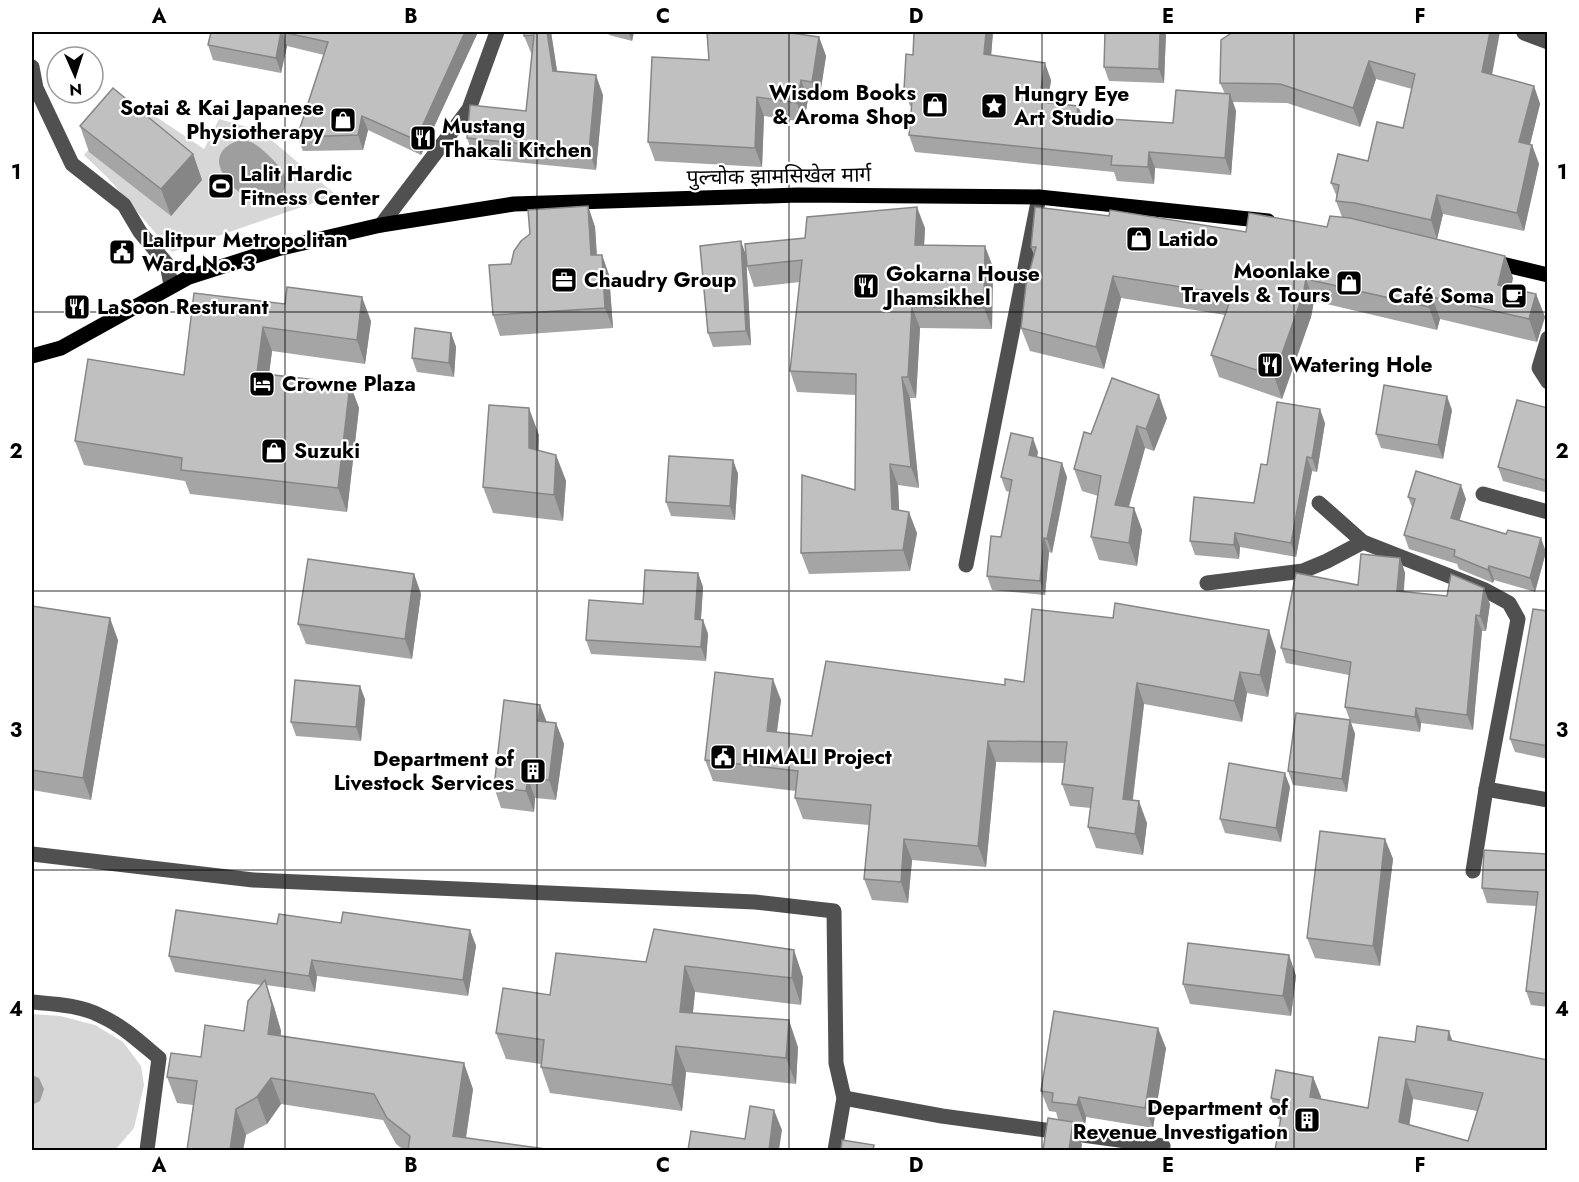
<svg xmlns="http://www.w3.org/2000/svg" width="1579" height="1182" font-family="Jost,'Noto Sans Devanagari',sans-serif">
<style>
.green{fill:#d7d7d7}
.water{fill:#9e9e9e}
.lines{fill:none;stroke-linecap:round;stroke-linejoin:round}
.minor{stroke:#505050;stroke-width:15}
.major{stroke:#000;stroke-width:15}
.wall{fill:#a5a5a5;fill-rule:evenodd}
.shaded-wall{fill:#868686}
.building{fill:#c0c0c0;stroke:#868686;stroke-width:1.5;fill-rule:evenodd}
.grid{fill:none;stroke:#000;stroke-width:1.5;stroke-opacity:0.55}
.labels{text-anchor:middle;dominant-baseline:central;stroke-width:4.5;stroke-linejoin:round;paint-order:stroke}
.poi-label{font-size:21px;font-weight:bold;fill:#000;stroke:#fff;text-anchor:start}
.street-label{font-size:21px;fill:#000;stroke:#fff}
.neatline{fill:none;stroke:#000;stroke-width:2}
.grid-label{font-size:20px;text-anchor:middle;font-weight:bold;fill:#000}
</style>
<rect width="100%" height="100%" fill="#fff"/>
<!-- green -->
<g class="green">
<path d="M 122,111 L 152,114 L 204,149 L 219,119 L 261,131 L 336,195 L 172,252 L 108,178 L 84,155 Z"/>
<path d="M 32,1014 L 60,1016 L 95,1025 L 123,1042 L 141,1066 L 144,1085 L 134,1128 L 115,1150 L 32,1150 Z"/>
</g>
<!-- water -->
<g class="water">
<path d="M 237,141 C 242,141 246,140 251,142 C 259,145 281,166 284,174 C 291,194 272,207 255,203 C 233,191 197,157 237,141 Z"/>
<path d="M 32,1075 L 39,1078 L 44,1089 L 40,1101 L 32,1105 Z"/>
</g>
<g class="lines">
<!-- minor -->
<g class="minor">
<path d="M 1524,33 L 1548,42"/>
<path d="M 32,67 L 36,88 L 72,164 L 124,205 L 140,232 L 167,264 L 171,285"/>
<path d="M 381,225 L 469,109 L 497,32"/>
<path d="M 1548,338 L 1539,368 L 1548,382"/>
<path d="M 1483,494 L 1548,512"/>
<path d="M 1319,503 L 1363,542 L 1485,590 L 1509,603 L 1518,619 L 1486,789 L 1548,800"/>
<path d="M 966,565 L 1039,197"/>
<path d="M 1207,583 L 1303,571 L 1327,561 L 1363,542"/>
<path d="M 32,854 L 253,880 L 755,902 L 834,911 L 836,1063 L 844,1098 L 835,1150"/>
<path d="M 1473,871 L 1486,789"/>
<path d="M 32,1002 C 54,1004 81,1005 101,1016 C 123,1026 141,1043 159,1058 L 147,1150"/>
<path d="M 844,1098 L 942,1116 L 1163,1146"/>
</g>
<!-- major -->
<g class="major">
<path d="M 1489,261 L 1548,275"/>
<path d="M 32,356 L 61,348 L 189,277 L 277,249 L 381,225 L 514,204 L 798,195 L 1039,197 L 1268,221"/>
</g>
</g>
<!-- wall -->
<g class="wall">
<path d="M 211,32 L 478,32 L 421,155 L 368,130 L 363,150 L 303,151 L 297,137 L 324,55 L 287,46 L 281,73 L 213,60 L 208,45 Z"/>
<path d="M 551,32 L 557,71 L 603,95 L 596,170 L 474,158 L 467,138 L 526,111 L 532,55 L 524,36 Z"/>
<path d="M 608,32 L 634,32 L 632,41 L 609,35 Z"/>
<path d="M 914,32 L 993,32 L 991,55 L 1051,80 L 1048,103 L 1078,106 L 1083,117 L 1173,123 L 1225,94 L 1220,83 L 1221,40 L 1492,75 L 1534,86 L 1540,104 L 1530,144 L 1532,145 L 1539,164 L 1524,231 L 1443,214 L 1437,239 L 1505,256 L 1513,278 L 1511,288 L 1536,294 L 1545,317 L 1537,342 L 1440,319 L 1437,330 L 1314,301 L 1311,317 L 1282,399 L 1219,377 L 1211,355 L 1225,315 L 1121,298 L 1104,369 L 1030,351 L 1021,328 L 1034,255 L 1031,247 L 1246,232 L 1327,227 L 1342,217 L 1336,201 L 1337,197 L 1331,183 L 1368,161 L 1403,128 L 1412,89 L 1376,79 L 1360,127 L 1287,103 L 1233,102 L 1236,111 L 1231,175 L 1155,168 L 1154,184 L 1117,181 L 1114,172 L 915,152 L 909,135 L 912,106 L 910,106 L 904,90 L 913,55 Z"/>
<path d="M 1105,32 L 1166,32 L 1164,83 L 1109,81 L 1104,67 Z"/>
<path d="M 819,37 L 826,56 L 819,101 L 808,99 L 804,122 L 764,116 L 762,167 L 655,161 L 648,142 Z"/>
<path d="M 80,126 L 193,154 L 202,180 L 171,216 L 89,152 Z"/>
<path d="M 588,206 L 595,227 L 597,255 L 602,255 L 609,275 L 613,328 L 500,336 L 493,315 L 511,264 Z"/>
<path d="M 925,228 L 924,245 L 993,267 L 992,329 L 920,328 L 916,398 L 910,398 L 919,488 L 898,485 L 899,510 L 917,533 L 910,571 L 809,574 L 801,553 L 855,490 L 856,395 L 797,392 L 790,371 L 800,282 L 754,287 L 747,266 L 746,257 L 751,345 L 713,347 L 708,333 L 746,254 Z"/>
<path d="M 194,293 L 371,321 L 365,364 L 272,351 L 269,374 L 350,384 L 359,408 L 347,512 L 190,494 L 185,481 L 84,465 L 75,441 L 184,375 Z"/>
<path d="M 451,333 L 456,347 L 454,377 L 417,372 L 412,358 Z"/>
<path d="M 1548,408 L 1548,493 L 1503,481 L 1498,467 Z"/>
<path d="M 1452,410 L 1443,459 L 1381,448 L 1376,434 Z"/>
<path d="M 1167,418 L 1154,451 L 1145,448 L 1129,507 L 1134,508 L 1142,530 L 1137,566 L 1099,560 L 1091,537 L 1098,496 L 1082,491 L 1074,469 L 1091,434 Z"/>
<path d="M 1325,423 L 1317,472 L 1312,471 L 1296,557 L 1240,547 L 1239,559 L 1195,555 L 1190,541 L 1254,503 L 1267,465 Z"/>
<path d="M 539,435 L 538,451 L 556,455 L 566,481 L 563,521 L 493,513 L 483,487 Z"/>
<path d="M 1038,452 L 1037,457 L 1067,477 L 1052,553 L 1049,552 L 1045,595 L 992,590 L 987,576 L 1001,537 L 1010,492 L 1006,491 L 1001,477 Z"/>
<path d="M 733,460 L 738,474 L 735,520 L 671,516 L 666,502 Z"/>
<path d="M 1408,497 L 1466,499 L 1459,521 L 1546,552 L 1535,592 L 1494,580 L 1493,583 L 1459,569 L 1457,564 L 1409,549 L 1404,535 L 1412,507 Z"/>
<path d="M 1400,558 L 1405,573 L 1404,592 L 1490,604 L 1486,631 L 1482,631 L 1473,730 L 1421,723 L 1420,732 L 1351,723 L 1345,707 L 1349,675 L 1286,663 L 1281,648 L 1358,585 Z"/>
<path d="M 698,573 L 703,587 L 701,619 L 703,620 L 708,634 L 706,661 L 591,654 L 586,640 L 643,604 Z"/>
<path d="M 414,574 L 421,594 L 412,659 L 306,644 L 298,624 Z"/>
<path d="M 32,606 L 118,640 L 91,800 L 32,790 Z"/>
<path d="M 1548,611 L 1548,759 L 1515,752 L 1510,739 Z"/>
<path d="M 1276,651 L 1268,697 L 1247,693 L 1242,722 L 1144,704 L 1133,800 L 1147,823 L 1143,855 L 1096,848 L 1088,827 L 1091,808 L 1070,806 L 1062,784 L 1064,763 L 996,762 L 986,867 L 912,860 L 908,903 L 872,900 L 864,879 L 869,825 L 803,819 L 795,798 L 796,791 L 713,781 L 705,760 L 781,700 L 777,732 L 812,736 L 1005,685 L 1024,682 Z"/>
<path d="M 365,699 L 361,741 L 296,736 L 291,722 Z"/>
<path d="M 540,705 L 546,722 L 556,723 L 564,744 L 556,800 L 535,798 L 534,812 L 501,808 L 494,787 Z"/>
<path d="M 1350,720 L 1355,734 L 1347,792 L 1293,785 L 1288,771 Z"/>
<path d="M 1290,787 L 1281,842 L 1225,833 L 1220,819 Z"/>
<path d="M 1385,839 L 1393,859 L 1380,966 L 1315,958 L 1307,938 Z"/>
<path d="M 1548,840 L 1548,1007 L 1531,1005 L 1526,991 L 1536,906 L 1487,903 L 1482,888 L 1546,854 Z"/>
<path d="M 341,923 L 470,930 L 476,946 L 468,996 L 317,976 L 315,992 L 266,985 L 274,1007 L 281,1031 L 281,1036 L 473,1089 L 466,1138 L 553,1150 L 404,1150 L 396,1144 L 383,1120 L 281,1104 L 267,1124 L 246,1135 L 243,1150 L 187,1150 L 193,1105 L 177,1103 L 167,1077 L 244,1031 L 261,985 L 175,972 L 169,956 L 277,924 Z"/>
<path d="M 556,953 L 803,977 L 801,1005 L 695,992 L 693,1013 L 798,1047 L 796,1084 L 686,1072 L 682,1111 L 550,1093 L 541,1067 L 541,1064 L 506,1059 L 496,1033 L 550,995 Z"/>
<path d="M 1289,955 L 1296,976 L 1291,1016 L 1190,1004 L 1183,984 Z"/>
<path d="M 1452,1041 L 1548,1150 L 1278,1119 L 1271,1098 L 1313,1077 L 1321,1097 L 1321,1099 L 1368,1108 L 1415,1042 ZM 1413,1099 L 1477,1111 L 1468,1141 L 1409,1125 Z"/>
<path d="M 1166,1048 L 1153,1128 L 1086,1117 L 1085,1126 L 1074,1124 L 1082,1145 L 1058,1119 L 1056,1112 L 1049,1111 L 1041,1091 Z"/>
</g>
<!-- shaded-wall -->
<g class="shaded-wall">
<path d="M 282,32 L 287,46 L 281,73 L 276,58 Z"/>
<path d="M 465,32 L 478,32 L 421,155 L 416,140 Z"/>
<path d="M 547,32 L 551,32 L 560,90 L 553,71 Z"/>
<path d="M 628,32 L 634,32 L 632,41 Z"/>
<path d="M 986,32 L 993,32 L 990,70 L 984,54 Z"/>
<path d="M 1160,32 L 1166,32 L 1164,83 L 1159,69 Z"/>
<path d="M 1490,32 L 1500,32 L 1489,91 L 1482,72 Z"/>
<path d="M 819,37 L 826,56 L 819,101 L 812,82 Z"/>
<path d="M 1369,61 L 1376,79 L 1360,127 L 1353,108 Z"/>
<path d="M 1045,63 L 1051,80 L 1045,119 L 1039,102 Z"/>
<path d="M 596,75 L 603,95 L 596,170 L 589,151 Z"/>
<path d="M 801,80 L 808,99 L 804,122 L 797,103 Z"/>
<path d="M 1534,86 L 1540,104 L 1526,161 L 1519,142 Z"/>
<path d="M 1230,94 L 1236,111 L 1231,175 L 1225,158 Z"/>
<path d="M 757,97 L 764,116 L 762,167 L 755,148 Z"/>
<path d="M 1078,106 L 1084,123 L 1077,117 Z"/>
<path d="M 362,116 L 368,130 L 363,150 L 358,135 Z"/>
<path d="M 1532,145 L 1539,164 L 1524,231 L 1517,213 Z"/>
<path d="M 1149,152 L 1155,168 L 1154,184 L 1148,167 Z"/>
<path d="M 193,154 L 202,180 L 171,216 L 161,189 Z"/>
<path d="M 1437,195 L 1443,214 L 1437,239 L 1431,220 Z"/>
<path d="M 588,206 L 595,227 L 598,276 L 591,255 Z"/>
<path d="M 917,207 L 925,228 L 923,266 L 915,245 Z"/>
<path d="M 741,241 L 746,255 L 751,345 L 746,331 Z"/>
<path d="M 985,246 L 993,267 L 992,329 L 984,308 Z"/>
<path d="M 602,255 L 609,275 L 613,328 L 605,308 Z"/>
<path d="M 1505,256 L 1513,278 L 1506,307 L 1498,285 Z"/>
<path d="M 1113,276 L 1121,298 L 1104,369 L 1096,347 Z"/>
<path d="M 1306,279 L 1314,301 L 1311,317 L 1282,399 L 1274,376 Z"/>
<path d="M 1536,294 L 1545,317 L 1537,342 L 1529,319 Z"/>
<path d="M 362,297 L 371,321 L 365,364 L 357,340 Z"/>
<path d="M 1432,297 L 1440,319 L 1437,330 L 1429,307 Z"/>
<path d="M 912,307 L 920,328 L 916,398 L 908,377 Z"/>
<path d="M 263,327 L 272,351 L 266,397 L 257,373 Z"/>
<path d="M 451,333 L 456,347 L 454,377 L 449,363 Z"/>
<path d="M 902,377 L 910,398 L 919,488 L 911,467 Z"/>
<path d="M 350,384 L 359,408 L 347,512 L 338,488 Z"/>
<path d="M 1159,395 L 1167,418 L 1154,451 L 1146,429 Z"/>
<path d="M 1447,396 L 1452,410 L 1443,459 L 1438,445 Z"/>
<path d="M 529,408 L 539,435 L 538,475 L 529,448 Z"/>
<path d="M 1320,409 L 1325,423 L 1317,472 L 1312,458 Z"/>
<path d="M 1137,426 L 1145,448 L 1123,527 L 1115,505 Z"/>
<path d="M 1033,438 L 1038,452 L 1034,469 L 1029,455 Z"/>
<path d="M 556,455 L 566,481 L 563,521 L 554,495 Z"/>
<path d="M 1307,457 L 1312,471 L 1296,557 L 1291,543 Z"/>
<path d="M 733,460 L 738,474 L 735,520 L 730,506 Z"/>
<path d="M 1062,463 L 1067,477 L 1052,553 L 1047,539 Z"/>
<path d="M 890,464 L 898,485 L 900,530 L 892,509 Z"/>
<path d="M 1461,485 L 1466,499 L 1456,532 L 1451,518 Z"/>
<path d="M 1134,508 L 1142,530 L 1137,566 L 1129,543 Z"/>
<path d="M 909,512 L 917,533 L 910,571 L 903,550 Z"/>
<path d="M 1235,533 L 1240,547 L 1239,559 L 1234,545 Z"/>
<path d="M 1044,538 L 1049,552 L 1045,595 L 1040,581 Z"/>
<path d="M 1541,538 L 1546,552 L 1535,592 L 1530,578 Z"/>
<path d="M 1400,558 L 1405,573 L 1402,606 L 1397,591 Z"/>
<path d="M 1489,566 L 1494,580 L 1493,583 L 1488,570 Z"/>
<path d="M 698,573 L 703,587 L 700,633 L 695,619 Z"/>
<path d="M 414,574 L 421,594 L 412,659 L 405,639 Z"/>
<path d="M 1484,588 L 1490,604 L 1486,631 L 1480,616 Z"/>
<path d="M 1476,615 L 1482,631 L 1473,730 L 1467,715 Z"/>
<path d="M 110,618 L 118,640 L 91,800 L 83,778 Z"/>
<path d="M 703,620 L 708,634 L 706,661 L 701,647 Z"/>
<path d="M 1269,630 L 1276,651 L 1268,697 L 1260,675 Z"/>
<path d="M 1240,672 L 1247,693 L 1242,722 L 1234,701 Z"/>
<path d="M 773,679 L 781,700 L 774,753 L 767,731 Z"/>
<path d="M 1137,683 L 1144,704 L 1130,820 L 1123,799 Z"/>
<path d="M 360,686 L 365,699 L 361,741 L 356,727 Z"/>
<path d="M 540,705 L 548,725 L 538,721 Z"/>
<path d="M 1416,708 L 1421,723 L 1420,732 L 1415,717 Z"/>
<path d="M 1350,720 L 1355,734 L 1347,792 L 1342,779 Z"/>
<path d="M 556,723 L 564,744 L 556,800 L 549,780 Z"/>
<path d="M 988,741 L 996,762 L 986,867 L 978,846 Z"/>
<path d="M 1285,773 L 1290,787 L 1281,842 L 1276,828 Z"/>
<path d="M 528,778 L 535,798 L 534,812 L 526,791 Z"/>
<path d="M 1139,801 L 1147,823 L 1143,855 L 1135,834 Z"/>
<path d="M 904,839 L 912,860 L 908,903 L 901,882 Z"/>
<path d="M 1385,839 L 1393,859 L 1380,966 L 1373,946 Z"/>
<path d="M 470,930 L 476,946 L 468,996 L 463,980 Z"/>
<path d="M 794,950 L 803,977 L 801,1005 L 792,978 Z"/>
<path d="M 1289,955 L 1296,976 L 1291,1016 L 1283,996 Z"/>
<path d="M 312,960 L 317,976 L 315,992 L 309,976 Z"/>
<path d="M 685,966 L 695,992 L 690,1038 L 680,1012 Z"/>
<path d="M 265,980 L 274,1007 L 281,1031 L 277,1061 L 268,1034 Z"/>
<path d="M 789,1020 L 798,1047 L 796,1084 L 786,1058 Z"/>
<path d="M 1158,1028 L 1166,1048 L 1153,1128 L 1145,1108 Z"/>
<path d="M 1449,1031 L 1456,1051 L 1448,1040 Z"/>
<path d="M 676,1046 L 686,1072 L 682,1111 L 672,1085 Z"/>
<path d="M 464,1063 L 473,1089 L 464,1150 L 453,1136 Z"/>
<path d="M 1313,1077 L 1321,1097 L 1317,1117 L 1310,1097 Z"/>
<path d="M 271,1078 L 281,1104 L 267,1124 L 257,1097 Z"/>
<path d="M 1406,1079 L 1413,1099 L 1407,1142 L 1399,1122 Z"/>
<path d="M 1079,1097 L 1086,1117 L 1085,1126 L 1077,1105 Z"/>
<path d="M 236,1109 L 246,1135 L 243,1150 L 230,1150 Z"/>
<path d="M 774,1110 L 782,1130 L 779,1150 L 769,1150 Z"/>
<path d="M 1073,1122 L 1082,1145 L 1081,1150 L 1069,1150 Z"/>
</g>
<!-- building -->
<g class="building">
<path d="M 211,32 L 281,32 L 276,58 L 208,45 Z"/>
<path d="M 282,32 L 465,32 L 416,140 L 362,116 L 358,135 L 297,137 L 328,42 Z"/>
<path d="M 524,32 L 547,32 L 553,71 L 596,75 L 589,151 L 467,138 L 470,105 L 526,111 L 534,35 L 524,36 Z"/>
<path d="M 707,32 L 784,32 L 819,37 L 812,82 L 801,80 L 797,103 L 757,97 L 755,148 L 648,142 L 652,57 L 709,60 Z"/>
<path d="M 914,32 L 986,32 L 984,54 L 1045,63 L 1039,102 L 1078,106 L 1077,117 L 1173,123 L 1176,90 L 1230,94 L 1225,158 L 1149,152 L 1148,167 L 1111,165 L 1112,156 L 909,135 L 913,90 L 904,90 L 906,54 L 913,55 Z"/>
<path d="M 1105,32 L 1160,32 L 1159,69 L 1104,67 Z"/>
<path d="M 1233,32 L 1490,32 L 1482,72 L 1534,86 L 1519,142 L 1532,145 L 1517,213 L 1437,195 L 1431,220 L 1355,203 L 1336,201 L 1339,185 L 1331,183 L 1338,154 L 1368,161 L 1377,122 L 1403,128 L 1415,74 L 1369,61 L 1353,108 L 1280,84 L 1220,83 L 1221,40 Z"/>
<path d="M 113,88 L 193,154 L 161,189 L 80,126 Z"/>
<path d="M 588,206 L 591,255 L 602,255 L 605,308 L 493,315 L 489,265 L 511,264 L 514,251 L 521,241 L 530,234 L 528,210 Z"/>
<path d="M 917,207 L 915,245 L 985,246 L 984,308 L 912,307 L 908,377 L 902,377 L 911,467 L 890,464 L 892,509 L 909,512 L 903,550 L 801,553 L 802,475 L 855,490 L 856,374 L 790,371 L 802,260 L 747,266 L 745,244 L 805,238 L 807,217 Z"/>
<path d="M 1035,207 L 1109,216 L 1110,210 L 1246,232 L 1249,213 L 1327,227 L 1330,216 L 1350,218 L 1505,256 L 1498,285 L 1536,294 L 1529,319 L 1432,297 L 1429,307 L 1306,279 L 1303,295 L 1274,376 L 1211,355 L 1232,295 L 1113,276 L 1096,347 L 1021,328 L 1026,285 L 1036,247 L 1031,247 Z"/>
<path d="M 741,241 L 746,331 L 708,333 L 700,246 Z"/>
<path d="M 287,287 L 362,297 L 357,340 L 263,327 L 257,373 L 350,384 L 338,488 L 181,470 L 182,458 L 75,441 L 88,359 L 184,375 L 194,293 L 285,304 Z"/>
<path d="M 415,328 L 451,333 L 449,363 L 412,358 Z"/>
<path d="M 1112,378 L 1159,395 L 1146,429 L 1137,426 L 1115,505 L 1134,508 L 1129,543 L 1091,537 L 1101,476 L 1074,469 L 1084,432 L 1091,434 Z"/>
<path d="M 1384,385 L 1447,396 L 1438,445 L 1376,434 Z"/>
<path d="M 1517,400 L 1548,408 L 1548,481 L 1498,467 Z"/>
<path d="M 1277,402 L 1320,409 L 1312,458 L 1307,457 L 1291,543 L 1235,533 L 1234,545 L 1190,541 L 1194,497 L 1254,503 L 1261,464 L 1267,465 Z"/>
<path d="M 489,405 L 529,408 L 529,448 L 556,455 L 554,495 L 483,487 Z"/>
<path d="M 1011,433 L 1033,438 L 1029,455 L 1062,463 L 1047,539 L 1044,538 L 1040,581 L 987,576 L 991,536 L 1001,537 L 1012,480 L 1001,477 Z"/>
<path d="M 669,456 L 733,460 L 730,506 L 666,502 Z"/>
<path d="M 1416,471 L 1461,485 L 1451,518 L 1506,534 L 1508,530 L 1541,538 L 1530,578 L 1489,566 L 1488,570 L 1454,556 L 1455,550 L 1404,535 L 1415,499 L 1408,497 Z"/>
<path d="M 1361,554 L 1400,558 L 1397,591 L 1447,596 L 1451,574 L 1484,588 L 1480,616 L 1476,615 L 1467,715 L 1416,708 L 1415,717 L 1345,707 L 1351,662 L 1281,648 L 1296,573 L 1358,585 Z"/>
<path d="M 308,559 L 414,574 L 405,639 L 298,624 Z"/>
<path d="M 645,570 L 698,573 L 695,619 L 703,620 L 701,647 L 586,640 L 589,600 L 643,604 Z"/>
<path d="M 1115,603 L 1269,630 L 1260,675 L 1240,672 L 1234,701 L 1137,683 L 1123,799 L 1139,801 L 1135,834 L 1088,827 L 1093,788 L 1062,784 L 1067,742 L 988,741 L 978,846 L 904,839 L 901,882 L 864,879 L 871,805 L 795,798 L 798,771 L 705,760 L 715,672 L 773,679 L 767,731 L 812,736 L 826,661 L 1005,685 L 1005,679 L 1024,682 L 1032,609 L 1113,618 Z"/>
<path d="M 32,606 L 110,618 L 83,778 L 32,770 Z"/>
<path d="M 1533,609 L 1548,611 L 1548,746 L 1510,739 Z"/>
<path d="M 295,680 L 360,686 L 356,727 L 291,722 Z"/>
<path d="M 504,700 L 540,705 L 538,721 L 556,723 L 549,780 L 528,778 L 526,791 L 494,787 Z"/>
<path d="M 1296,713 L 1350,720 L 1342,779 L 1288,771 Z"/>
<path d="M 1229,763 L 1285,773 L 1276,828 L 1220,819 Z"/>
<path d="M 1320,831 L 1385,839 L 1373,946 L 1307,938 Z"/>
<path d="M 1548,840 L 1548,994 L 1526,991 L 1538,892 L 1482,888 L 1484,850 L 1546,854 Z"/>
<path d="M 176,910 L 277,924 L 279,914 L 341,923 L 343,912 L 470,930 L 463,980 L 312,960 L 309,976 L 169,956 Z"/>
<path d="M 654,929 L 794,950 L 792,978 L 685,966 L 680,1012 L 789,1020 L 786,1058 L 676,1046 L 672,1085 L 541,1067 L 544,1040 L 496,1033 L 503,988 L 550,995 L 556,953 L 646,962 Z"/>
<path d="M 1188,943 L 1289,955 L 1283,996 L 1183,984 Z"/>
<path d="M 265,980 L 272,1005 L 268,1034 L 464,1063 L 453,1136 L 553,1150 L 408,1150 L 410,1136 L 387,1118 L 374,1094 L 271,1078 L 257,1097 L 236,1109 L 230,1150 L 187,1150 L 197,1081 L 167,1077 L 171,1053 L 201,1057 L 205,1025 L 244,1031 L 248,1001 Z"/>
<path d="M 1054,1011 L 1158,1028 L 1145,1108 L 1079,1097 L 1077,1105 L 1052,1102 L 1053,1093 L 1041,1091 Z"/>
<path d="M 1417,1026 L 1449,1031 L 1448,1040 L 1548,1060 L 1548,1150 L 1275,1150 L 1284,1101 L 1271,1098 L 1276,1070 L 1313,1077 L 1310,1097 L 1368,1108 L 1379,1037 L 1415,1042 ZM 1406,1079 L 1483,1093 L 1468,1141 L 1399,1122 Z"/>
<path d="M 750,1106 L 774,1110 L 769,1150 L 688,1150 L 691,1131 L 745,1139 Z"/>
<path d="M 1048,1118 L 1073,1122 L 1069,1150 L 1043,1150 Z"/>
<path d="M 842,1140 L 874,1145 L 873,1150 L 841,1150 Z"/>
</g>
<!-- grid -->
<path class="grid" d="M 285,32 L 285,1150M 537,32 L 537,1150M 789,32 L 789,1150M 1042,32 L 1042,1150M 1294,32 L 1294,1150M 32,312 L 1548,312M 32,591 L 1548,591M 32,870 L 1548,870"/>
<!-- icons -->
<defs>
<symbol id="shop-square" viewBox="-11 -11 22 22"><rect x="-9" y="-9" width="18" height="18" rx="4" fill="#000" stroke="#fff"/><path d="M-5-2.5h2.3a2.7 3.5 0 0 1 5.4 0H5L5.5 6h-11ZM-1.5-2.5h3a1.5 2.3 0 0 0-3 0Z" fill="#fff"/></symbol>
<symbol id="sight-square" viewBox="-11 -11 22 22"><rect x="-9" y="-9" width="18" height="18" rx="4" fill="#000" stroke="#fff"/><path d="M0-6L1.8-2.2L6-1.7L2.9 1.2L3.7 5.4L0 3.3L-3.7 5.4L-2.9 1.2L-6-1.7L-1.8-2.2Z" fill="#fff"/></symbol>
<symbol id="restaurant-square" viewBox="-11 -11 22 22"><rect x="-9" y="-9" width="18" height="18" rx="4" fill="#000" stroke="#fff"/><path d="M-5-6h1v4h1v-4h1v4h1v-4h1v5L-1.5 .5V6h-2V.5L-5-1ZM5-6V6H3V1.5H1.5Q1.5-4 5-6Z" fill="#fff"/></symbol>
<symbol id="stadium-square" viewBox="-11 -11 22 22"><rect x="-9" y="-9" width="18" height="18" rx="4" fill="#000" stroke="#fff"/><path d="M0-5a6.5 5 0 1 0 0 10a6.5 5 0 1 0 0-10ZM-3.5-1.8h7v3.6h-7Z" fill="#fff"/></symbol>
<symbol id="civic-square" viewBox="-11 -11 22 22"><rect x="-9" y="-9" width="18" height="18" rx="4" fill="#000" stroke="#fff"/><path d="M-.6-6.5H3V-4.5H.6V-3L4-1V1h2V6H-6V1h2V-1L-.6-3ZM-1.2 2.5V6h2.4V2.5Z" fill="#fff"/></symbol>
<symbol id="office-square" viewBox="-11 -11 22 22"><rect x="-9" y="-9" width="18" height="18" rx="4" fill="#000" stroke="#fff"/><path d="M-6-3h4V-5.5h4V-3h4V5H-6ZM-1-4.5V-3h2v-1.5ZM-6 0V1H6V0Z" fill="#fff"/></symbol>
<symbol id="cafe-square" viewBox="-11 -11 22 22"><rect x="-9" y="-9" width="18" height="18" rx="4" fill="#000" stroke="#fff"/><path d="M-5.5-4.5H6V0H3Q3 3.5 0 3.5H-2.5Q-5.5 3.5-5.5 0ZM3-3.2v2h1.7v-2ZM-6 4.5H4V6H-6Z" fill="#fff"/></symbol>
<symbol id="hotel-square" viewBox="-11 -11 22 22"><rect x="-9" y="-9" width="18" height="18" rx="4" fill="#000" stroke="#fff"/><path d="M-6-4.5h1.5V1H6V5H4.5V3h-9V5H-6ZM-4 0a1.8 1.8 0 1 1 3.6 0ZM.5 0V-2.5h3Q6-2.5 6 0Z" fill="#fff"/></symbol>
<symbol id="building-square" viewBox="-11 -11 22 22"><rect x="-9" y="-9" width="18" height="18" rx="4" fill="#000" stroke="#fff"/><path d="M-4-6H4V6H1V3H-1V6H-4ZM-2.5-4.3h1.7v1.8h-1.7ZM.8-4.3h1.7v1.8H.8ZM-2.5-1h1.7V.8h-1.7ZM.8-1h1.7V.8H.8Z" fill="#fff"/></symbol>
</defs>
<g fill-rule="evenodd">
<use href="#shop-square" x="920" y="90" width="30" height="30"/>
<use href="#sight-square" x="979" y="91" width="30" height="30"/>
<use href="#shop-square" x="328" y="105" width="30" height="30"/>
<use href="#restaurant-square" x="408" y="123" width="30" height="30"/>
<use href="#stadium-square" x="206" y="171" width="30" height="30"/>
<use href="#shop-square" x="1124" y="224" width="30" height="30"/>
<use href="#civic-square" x="107" y="237" width="30" height="30"/>
<use href="#office-square" x="549" y="265" width="30" height="30"/>
<use href="#shop-square" x="1334" y="268" width="30" height="30"/>
<use href="#restaurant-square" x="851" y="271" width="30" height="30"/>
<use href="#cafe-square" x="1499" y="281" width="30" height="30"/>
<use href="#restaurant-square" x="62" y="292" width="30" height="30"/>
<use href="#restaurant-square" x="1255" y="350" width="30" height="30"/>
<use href="#hotel-square" x="247" y="369" width="30" height="30"/>
<use href="#shop-square" x="259" y="436" width="30" height="30"/>
<use href="#civic-square" x="708" y="742" width="30" height="30"/>
<use href="#building-square" x="518" y="756" width="30" height="30"/>
<use href="#building-square" x="1292" y="1105" width="30" height="30"/>
</g>
<g class="labels">
<!-- poi labels -->
<g class="poi-label">
<text x="916" y="93" text-anchor="end">Wisdom Books<tspan x="916" dy="24">&amp; Aroma Shop</tspan></text>
<text x="1014" y="94">Hungry Eye<tspan x="1014" dy="24">Art Studio</tspan></text>
<text x="324" y="108" text-anchor="end">Sotai &amp; Kai Japanese<tspan x="324" dy="24">Physiotherapy</tspan></text>
<text x="442" y="126">Mustang<tspan x="442" dy="24">Thakali Kitchen</tspan></text>
<text x="240" y="174">Lalit Hardic<tspan x="240" dy="24">Fitness Center</tspan></text>
<text x="1158" y="239">Latido</text>
<text x="142" y="240">Lalitpur Metropolitan<tspan x="142" dy="24">Ward No. 3</tspan></text>
<text x="1330" y="271" text-anchor="end">Moonlake<tspan x="1330" dy="24">Travels &amp; Tours</tspan></text>
<text x="886" y="274">Gokarna House<tspan x="886" dy="24">Jhamsikhel</tspan></text>
<text x="584" y="280">Chaudry Group</text>
<text x="1494" y="296" text-anchor="end">Café Soma</text>
<text x="97" y="307">LaSoon Resturant</text>
<text x="1290" y="365">Watering Hole</text>
<text x="282" y="384">Crowne Plaza</text>
<text x="294" y="451">Suzuki</text>
<text x="742" y="757">HIMALI Project</text>
<text x="514" y="759" text-anchor="end">Department of<tspan x="514" dy="24">Livestock Services</tspan></text>
<text x="1288" y="1108" text-anchor="end">Department of<tspan x="1288" dy="24">Revenue Investigation</tspan></text>
</g>
<!-- street labels -->
<g class="street-label">
<text transform="translate(779 176) rotate(-1)">पुल्चोक झामसिखेल मार्ग</text>
</g>
</g>
<!-- border -->
<rect width="1579" height="1182" fill="none" stroke="#ffffff" stroke-width="66"/>
<!-- north arrow -->
<g transform="translate(75 75) rotate(177)"><circle r="28" fill="#ffffff" stroke="#999999" stroke-width="1.5"/>
<path d="M0-4.5L10 22L0 15L-10 22Z" fill="#000000"/>
<text y="-9" font-size="16" font-weight="bold" text-anchor="middle" fill="#000000">N</text>
</g>
<rect x="33" y="33" width="1513" height="1116" class="neatline"/>
<g class="grid-label">
<text x="159" y="23">A</text>
<text x="411" y="23">B</text>
<text x="663" y="23">C</text>
<text x="916" y="23">D</text>
<text x="1168" y="23">E</text>
<text x="1420" y="23">F</text>
<text x="16" y="179">1</text>
<text x="1562" y="179">1</text>
<text x="16" y="458">2</text>
<text x="1562" y="458">2</text>
<text x="16" y="737">3</text>
<text x="1562" y="737">3</text>
<text x="16" y="1016">4</text>
<text x="1562" y="1016">4</text>
<text x="159" y="1172">A</text>
<text x="411" y="1172">B</text>
<text x="663" y="1172">C</text>
<text x="916" y="1172">D</text>
<text x="1168" y="1172">E</text>
<text x="1420" y="1172">F</text>
</g>
</svg>
